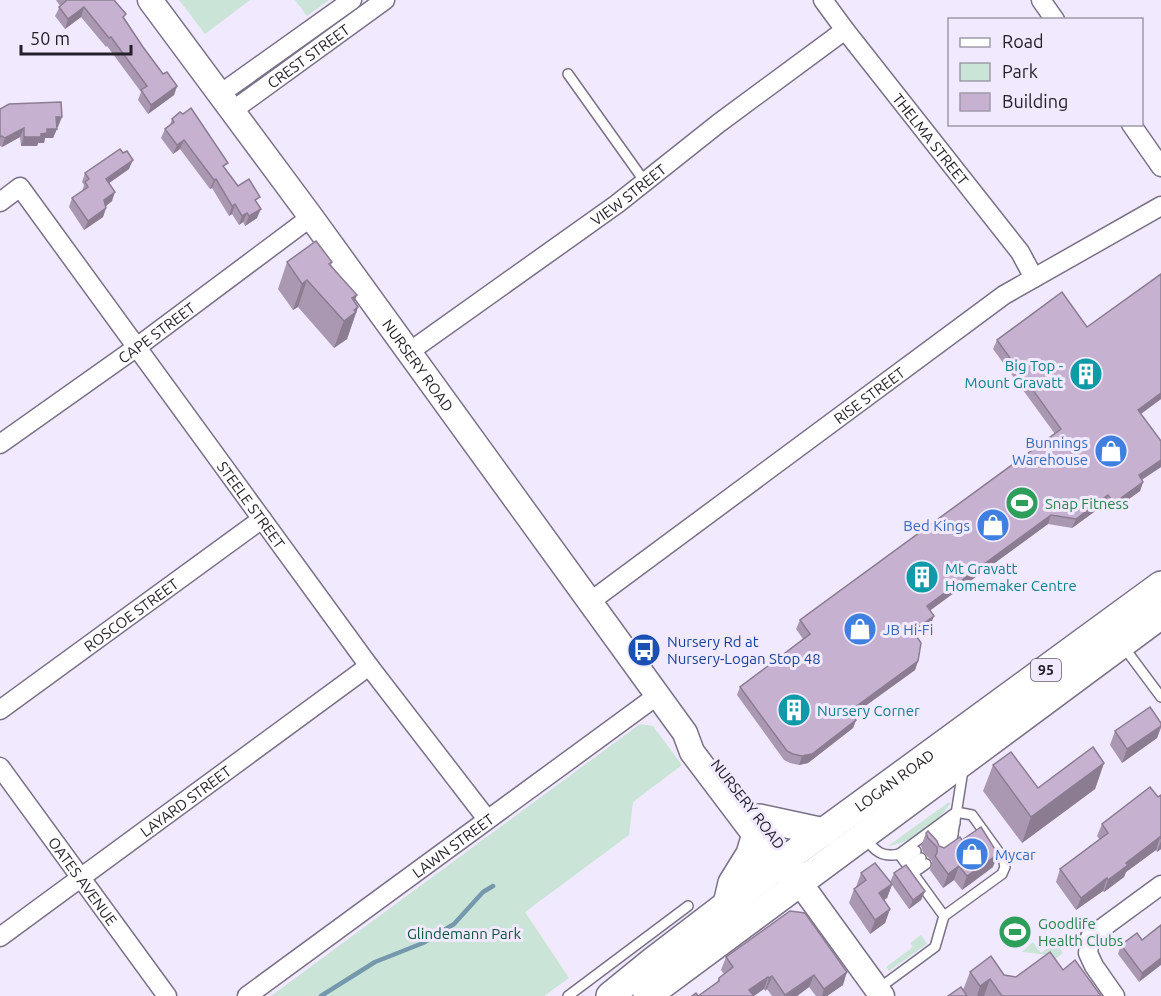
<svg xmlns="http://www.w3.org/2000/svg" width="1161" height="996" font-family="Ubuntu,sans-serif">
<style>
.green{fill:#cbe4d8}
.lines{fill:none;stroke-linecap:round;stroke-linejoin:round}
.stream{stroke:#7698ad;stroke-width:4.5}
.service-casing{stroke:#7a7188;stroke-width:12}
.minor-casing{stroke:#7a7188;stroke-width:21}
.secondary-casing{stroke:#7a7188;stroke-width:27}
.primary-casing{stroke:#7a7188;stroke-width:30}
.service{stroke:#fff;stroke-width:9}
.minor{stroke:#fff;stroke-width:18}
.secondary{stroke:#fff;stroke-width:24}
.primary{stroke:#fff;stroke-width:27}
.wall{fill:#aa98b3}
.shaded-wall{fill:#8b7c92}
.building{fill:#c6b1d0;stroke:#8b7c92;stroke-width:1.5}
.labels{text-anchor:middle;dominant-baseline:central;stroke-width:6;stroke-linejoin:round;paint-order:stroke}
.shield{fill:#f1e9fe;stroke:#625c6a;stroke-width:1.5}
.shield-label{font-size:14px;font-weight:bold;fill:#24202a}
.street-label{font-size:15px;fill:#24202a;stroke:#f1e9fe}
.culture-label{font-size:15px;fill:#0d838f;stroke:#f1e9fe;text-anchor:start}
.shop-label{font-size:15px;fill:#366cbe;stroke:#f1e9fe;text-anchor:end}
.leisure-label{font-size:15px;fill:#27864d;stroke:#f1e9fe;text-anchor:start}
.transit-label{font-size:15px;fill:#164399;stroke:#f1e9fe;text-anchor:start}
.park-label{font-size:15px;fill:#0c553d;stroke:#f1e9fe}
</style>
<rect width="100%" height="100%" fill="#f1e9fe"/>
<!-- green -->
<g class="green">
<path d="M 179,0 L 250,0 L 205,34 Z"/>
<path d="M 295,0 L 329,0 L 307,16 Z"/>
<path d="M 640,724 L 653,726 L 682,765 L 633,802 L 629,835 L 525,912 L 569,978 L 544,996 L 271,996 Z"/>
<path d="M 949,802 L 950,804 C 938,823 911,843 888,846 Z"/>
<path d="M 921,935 L 927,944 L 889,971 L 886,967 L 913,947 L 910,943 Z"/>
<path d="M 1062,937 L 1060,949 L 1063,953 L 1053,961 L 1048,955 L 1022,952 L 1033,942 L 1041,953 Z"/>
</g>
<g class="lines">
<!-- stream -->
<path class="stream" d="M 321,996 L 375,962 L 423,943 L 454,924 L 483,892 L 493,886"/>
<defs>
<g id="service">
<path d="M 568,74 L 645,182"/>
<path d="M 1123,646 L 1161,697"/>
<path d="M 865,838 C 875,851 882,858 899,854 L 956,812 L 972,815 L 1003,858 L 1005,867 L 1002,874 L 944,916"/>
<path d="M 929,842 L 955,823"/>
<path d="M 934,848 L 953,834"/>
<path d="M 944,851 L 951,846 L 963,770"/>
<path d="M 904,860 L 916,851"/>
<path d="M 909,867 L 921,858"/>
<path d="M 913,873 L 926,864"/>
<path d="M 878,989 L 935,947 L 944,916 L 899,854"/>
<path d="M 568,996 L 688,906"/>
</g>
<g id="minor">
<path id="s1" d="M 823,0 L 845,30 L 1020,252 L 1034,278"/>
<path d="M 1041,0 L 1055,20"/>
<path d="M 220,94 L 352,0"/>
<path id="s2" d="M 232,111 L 385,0"/>
<path d="M 1131,124 L 1161,167"/>
<path id="s3" d="M 0,202 L 20,187 L 369,666 L 487,819"/>
<path id="s4" d="M 409,352 L 617,204 L 719,123 L 845,30"/>
<path id="s5" d="M 0,444 L 137,347 L 311,217"/>
<path id="s6" d="M 591,601 L 1004,295 L 1161,206"/>
<path id="s7" d="M 0,710 L 262,519"/>
<path id="s8" d="M 0,767 L 167,996"/>
<path id="s9" d="M 0,937 L 369,666"/>
<path id="s10" d="M 247,996 L 658,695"/>
<path d="M 1115,996 L 1094,966 L 1088,953 L 1090,937 L 1161,885"/>
</g>
<g id="secondary">
<path id="s11" d="M 150,0 L 311,217 L 685,733 L 692,752 L 778,866 L 793,878"/>
<path d="M 793,867 L 800,883 L 882,996"/>
</g>
<g id="primary">
<path d="M 759,818 L 824,832"/>
<path d="M 727,904 L 732,883 L 750,854 L 755,837"/>
<path id="s12" d="M 610,996 L 653,961 L 789,857 L 1161,585"/>
<path d="M 647,996 L 1161,615"/>
</g>
</defs>
<!-- service casing -->
<use href="#service" class="service-casing"/>
<!-- minor casing -->
<use href="#minor" class="minor-casing"/>
<!-- secondary casing -->
<use href="#secondary" class="secondary-casing"/>
<!-- primary casing -->
<use href="#primary" class="primary-casing"/>
<!-- service -->
<use href="#service" class="service"/>
<!-- minor -->
<use href="#minor" class="minor"/>
<!-- secondary -->
<use href="#secondary" class="secondary"/>
<!-- primary -->
<use href="#primary" class="primary"/>
</g>
<!-- wall -->
<g class="wall">
<path d="M 56,0 L 114,0 L 125,19 L 143,47 L 163,74 L 177,86 L 174,95 L 148,114 L 138,100 L 141,92 L 107,46 L 106,47 L 81,17 L 65,29 L 55,16 L 60,6 Z"/>
<path d="M 0,109 L 58,127 L 57,127 L 53,138 L 45,138 L 44,143 L 38,143 L 37,146 L 21,146 L 20,137 L 2,147 L 0,146 Z"/>
<path d="M 172,119 L 226,169 L 238,186 L 258,204 L 257,218 L 245,226 L 243,222 L 239,225 L 232,214 L 229,216 L 212,188 L 210,189 L 180,149 L 173,154 L 161,138 L 165,129 L 170,125 Z"/>
<path d="M 129,169 L 109,183 L 112,201 L 106,206 L 106,208 L 103,217 L 84,230 L 69,207 L 72,198 L 82,192 L 84,185 L 82,182 L 85,173 Z"/>
<path d="M 287,262 L 332,262 L 331,265 L 357,295 L 354,301 L 358,307 L 347,339 L 334,348 L 298,307 L 293,310 L 278,289 Z"/>
<path d="M 1087,327 L 1161,399 L 1141,414 L 1161,467 L 1142,480 L 1143,482 L 1140,491 L 1111,512 L 1105,504 L 1072,528 L 1048,524 L 930,610 L 931,624 L 916,635 L 918,661 L 915,670 L 853,715 L 856,720 L 853,728 L 808,763 L 799,765 L 790,763 L 784,760 L 737,695 L 740,687 L 803,639 L 796,629 L 800,620 L 1055,434 L 993,349 L 997,340 Z"/>
<path d="M 1161,723 L 1161,728 L 1157,738 L 1122,763 L 1110,745 L 1115,731 Z"/>
<path d="M 1104,763 L 1095,789 L 1022,843 L 983,791 L 993,765 L 1038,788 Z"/>
<path d="M 1161,795 L 1161,849 L 1157,852 L 1156,850 L 1126,872 L 1124,877 L 1104,892 L 1103,891 L 1076,910 L 1056,882 L 1060,869 L 1100,840 L 1097,836 L 1102,824 Z"/>
<path d="M 926,833 L 939,846 L 944,848 L 962,840 L 993,867 L 962,890 L 954,880 L 943,888 L 930,870 L 932,863 L 932,861 L 923,852 L 921,846 Z"/>
<path d="M 861,873 L 890,882 L 894,873 L 925,891 L 921,900 L 909,909 L 892,885 L 887,898 L 884,900 L 890,909 L 885,923 L 870,934 L 849,903 L 854,889 L 856,887 Z"/>
<path d="M 790,911 L 843,985 L 827,996 L 816,996 L 809,987 L 797,996 L 772,996 L 767,989 L 765,991 L 764,989 L 698,996 L 717,982 L 719,978 L 724,974 L 721,970 L 726,957 Z"/>
<path d="M 1161,925 L 1139,982 L 1118,954 L 1121,945 L 1142,940 Z"/>
<path d="M 1063,970 L 1101,996 L 967,996 L 963,990 L 970,972 L 1016,977 Z"/>
</g>
<!-- shaded-wall -->
<g class="shaded-wall">
<path d="M 84,7 L 81,17 L 65,29 L 68,19 Z"/>
<path d="M 177,86 L 174,95 L 148,114 L 151,105 Z"/>
<path d="M 56,117 L 62,117 L 58,127 L 53,127 Z"/>
<path d="M 24,128 L 20,137 L 2,147 L 5,138 Z"/>
<path d="M 47,129 L 57,129 L 53,138 L 45,138 L 44,143 L 38,143 L 37,146 L 21,146 L 24,137 L 41,134 Z"/>
<path d="M 184,140 L 180,149 L 173,154 L 177,145 Z"/>
<path d="M 133,160 L 129,169 L 102,188 L 106,179 Z"/>
<path d="M 216,179 L 212,188 L 210,189 L 214,180 Z"/>
<path d="M 115,192 L 112,201 L 101,210 L 104,200 Z"/>
<path d="M 235,204 L 232,214 L 229,216 L 232,206 Z"/>
<path d="M 106,208 L 103,217 L 84,230 L 88,221 Z"/>
<path d="M 261,209 L 257,218 L 245,226 L 249,216 Z"/>
<path d="M 247,213 L 243,222 L 239,225 L 242,216 Z"/>
<path d="M 307,280 L 298,307 L 293,310 L 302,284 Z"/>
<path d="M 357,295 L 348,318 L 354,310 L 358,307 L 347,339 L 334,348 L 352,298 Z"/>
<path d="M 1161,393 L 1161,399 L 1135,418 L 1138,410 Z"/>
<path d="M 1161,460 L 1161,467 L 1136,483 L 1139,475 Z"/>
<path d="M 1143,482 L 1140,491 L 1111,512 L 1114,503 Z"/>
<path d="M 1108,495 L 1105,504 L 1072,528 L 1076,519 Z"/>
<path d="M 1051,515 L 1048,524 L 924,615 L 927,606 Z"/>
<path d="M 934,616 L 931,624 L 909,640 L 913,631 Z"/>
<path d="M 918,661 L 915,670 L 847,719 L 850,711 Z"/>
<path d="M 856,720 L 853,728 L 808,763 L 799,765 L 802,756 Z"/>
<path d="M 1161,726 L 1157,738 L 1122,763 L 1127,749 Z"/>
<path d="M 1104,763 L 1095,789 L 1022,843 L 1031,817 Z"/>
<path d="M 1160,837 L 1156,850 L 1126,872 L 1124,877 L 1104,892 L 1108,880 L 1126,863 Z"/>
<path d="M 1161,841 L 1161,849 L 1157,852 Z"/>
<path d="M 998,854 L 993,867 L 962,890 L 967,876 Z"/>
<path d="M 959,866 L 954,880 L 943,888 L 948,874 Z"/>
<path d="M 1107,878 L 1103,891 L 1076,910 L 1081,898 Z"/>
<path d="M 892,884 L 887,898 L 874,907 L 879,893 Z"/>
<path d="M 925,891 L 921,900 L 909,909 L 913,900 Z"/>
<path d="M 890,909 L 885,923 L 870,934 L 875,920 Z"/>
<path d="M 1161,958 L 1161,965 L 1139,982 L 1142,973 Z"/>
<path d="M 847,972 L 843,985 L 827,996 L 822,996 L 824,989 Z"/>
<path d="M 814,975 L 809,987 L 797,996 L 785,996 Z"/>
<path d="M 772,976 L 767,989 L 765,991 L 769,978 Z"/>
<path d="M 768,977 L 764,989 L 754,996 L 747,996 L 749,990 Z"/>
<path d="M 990,979 L 984,996 L 977,996 L 980,986 Z"/>
</g>
<!-- building -->
<g class="building">
<path d="M 66,0 L 114,0 L 126,14 L 123,17 L 143,47 L 163,74 L 167,72 L 177,86 L 151,105 L 141,90 L 147,86 L 111,37 L 109,38 L 84,7 L 68,19 L 59,7 L 66,1 Z"/>
<path d="M 61,102 L 62,117 L 56,117 L 57,129 L 47,129 L 47,133 L 41,134 L 41,137 L 24,137 L 24,128 L 5,138 L 2,136 L 0,137 L 0,109 L 9,104 Z"/>
<path d="M 191,108 L 228,163 L 223,166 L 238,186 L 249,179 L 260,197 L 255,200 L 261,209 L 249,216 L 247,213 L 242,216 L 235,204 L 232,206 L 216,179 L 214,180 L 184,140 L 177,145 L 165,129 L 174,122 L 172,119 L 180,112 L 183,114 Z"/>
<path d="M 120,149 L 123,153 L 127,151 L 133,160 L 106,179 L 115,192 L 104,200 L 106,208 L 88,221 L 72,198 L 88,187 L 85,182 L 89,179 L 85,173 Z"/>
<path d="M 316,241 L 332,262 L 329,264 L 357,295 L 352,298 L 358,307 L 354,310 L 356,312 L 344,321 L 307,280 L 302,284 L 287,262 Z"/>
<path d="M 1161,274 L 1161,393 L 1138,410 L 1161,441 L 1161,460 L 1139,475 L 1143,482 L 1114,503 L 1108,495 L 1076,519 L 1051,515 L 927,606 L 934,616 L 913,631 L 921,643 L 918,661 L 850,711 L 856,720 L 812,754 L 802,756 L 793,754 L 787,751 L 740,687 L 810,634 L 800,620 L 1061,429 L 997,340 L 1062,292 L 1087,327 Z"/>
<path d="M 1150,707 L 1161,723 L 1161,726 L 1127,749 L 1115,731 Z"/>
<path d="M 1093,747 L 1104,763 L 1031,817 L 993,765 L 1011,752 L 1038,788 Z"/>
<path d="M 1150,787 L 1158,797 L 1161,795 L 1161,839 L 1160,837 L 1126,863 L 1128,865 L 1108,880 L 1107,878 L 1081,898 L 1060,869 L 1108,833 L 1102,824 Z"/>
<path d="M 981,827 L 998,854 L 967,876 L 959,866 L 948,874 L 935,856 L 937,853 L 937,847 L 928,838 L 926,833 L 928,831 L 937,841 L 939,846 L 944,848 L 960,837 L 962,840 Z"/>
<path d="M 875,863 L 892,884 L 879,893 L 890,909 L 875,920 L 854,889 L 866,880 L 861,873 Z"/>
<path d="M 906,865 L 925,891 L 913,900 L 894,873 Z"/>
<path d="M 790,911 L 805,913 L 847,972 L 824,989 L 814,975 L 785,995 L 772,976 L 769,978 L 768,977 L 749,990 L 754,996 L 692,996 L 696,993 L 698,996 L 719,981 L 719,978 L 733,967 L 726,957 Z"/>
<path d="M 1161,925 L 1161,958 L 1142,973 L 1121,945 L 1137,933 L 1142,940 Z"/>
<path d="M 1050,952 L 1063,970 L 1075,960 L 1101,996 L 1002,996 L 990,979 L 980,986 L 970,972 L 991,956 L 1004,975 L 1016,977 Z"/>
<path d="M 961,987 L 967,996 L 948,996 Z"/>
</g>
<!-- icons -->
<defs>
<symbol id="building-disc" viewBox="-11 -11 22 22"><circle r="9.5" fill="#0f9aa8" stroke="#f1e9fe"/><path d="M-4-6H4V6H1V3H-1V6H-4ZM-2.5-4.3h1.7v1.8h-1.7ZM.8-4.3h1.7v1.8H.8ZM-2.5-1h1.7V.8h-1.7ZM.8-1h1.7V.8H.8Z" fill="#fff"/></symbol>
<symbol id="shop-disc" viewBox="-11 -11 22 22"><circle r="9.5" fill="#3f7fe0" stroke="#f1e9fe"/><path d="M-5-2.5h2.3a2.7 3.5 0 0 1 5.4 0H5L5.5 6h-11ZM-1.5-2.5h3a1.5 2.3 0 0 0-3 0Z" fill="#fff"/></symbol>
<symbol id="stadium-disc" viewBox="-11 -11 22 22"><circle r="9.5" fill="#2e9e5b" stroke="#f1e9fe"/><path d="M0-5a6.5 5 0 1 0 0 10a6.5 5 0 1 0 0-10ZM-3.5-1.8h7v3.6h-7Z" fill="#fff"/></symbol>
<symbol id="bus-disc" viewBox="-11 -11 22 22"><circle r="9.5" fill="#1a4fb4" stroke="#f1e9fe"/><path d="M-5-6H5V4H4V6H2V4H-2V6H-4V4H-5ZM-3.5-4V0h7V-4ZM-3.5 1.2v1.5H-2V1.2ZM2 1.2v1.5H3.5V1.2Z" fill="#fff"/></symbol>
</defs>
<g fill-rule="evenodd">
<use href="#building-disc" x="1067" y="355" width="38" height="38"/>
<use href="#shop-disc" x="1092" y="432" width="38" height="38"/>
<use href="#stadium-disc" x="1003" y="484" width="38" height="38"/>
<use href="#shop-disc" x="974" y="506" width="38" height="38"/>
<use href="#building-disc" x="903" y="558" width="38" height="38"/>
<use href="#shop-disc" x="841" y="610" width="38" height="38"/>
<use href="#bus-disc" x="625" y="631" width="38" height="38"/>
<use href="#building-disc" x="775" y="691" width="38" height="38"/>
<use href="#shop-disc" x="953" y="835" width="38" height="38"/>
<use href="#stadium-disc" x="996" y="913" width="38" height="38"/>
</g>
<g class="labels">
<!-- shield labels -->
<rect class="shield" x="1031" y="659" width="30" height="22" rx="4.5"/>
<g class="shield-label">
<text x="1046" y="670">95</text>
</g>
<!-- street labels -->
<g class="street-label">
<text stroke="none"><textPath href="#s2" startOffset="94">CREST STREET</textPath></text>
<text stroke="none"><textPath href="#s1" startOffset="176">THELMA STREET</textPath></text>
<text stroke="none"><textPath href="#s4" startOffset="270">VIEW STREET</textPath></text>
<text stroke="none"><textPath href="#s5" startOffset="192">CAPE STREET</textPath></text>
<text stroke="none"><textPath href="#s11" startOffset="453">NURSERY ROAD</textPath></text>
<text stroke="none"><textPath href="#s6" startOffset="346">RISE STREET</textPath></text>
<text stroke="none"><textPath href="#s3" startOffset="418">STEELE STREET</textPath></text>
<text stroke="none"><textPath href="#s7" startOffset="162">ROSCOE STREET</textPath></text>
<text stroke="none"><textPath href="#s12" startOffset="357">LOGAN ROAD</textPath></text>
<text stroke="none"><textPath href="#s9" startOffset="230">LAYARD STREET</textPath></text>
<text transform="translate(748 804) rotate(52)">NURSERY ROAD</text>
<text stroke="none"><textPath href="#s10" startOffset="255">LAWN STREET</textPath></text>
<text stroke="none"><textPath href="#s8" startOffset="141">OATES AVENUE</textPath></text>
</g>
<!-- culture labels -->
<g class="culture-label">
<text x="1063" y="365" text-anchor="end">Big Top -<tspan x="1063" dy="17">Mount Gravatt</tspan></text>
<text x="945" y="568">Mt Gravatt<tspan x="945" dy="17">Homemaker Centre</tspan></text>
<text x="817" y="710">Nursery Corner</text>
</g>
<!-- shop labels -->
<g class="shop-label">
<text x="1088" y="442">Bunnings<tspan x="1088" dy="17">Warehouse</tspan></text>
<text x="970" y="525">Bed Kings</text>
<text x="883" y="629" text-anchor="start">JB Hi-Fi</text>
<text x="995" y="854" text-anchor="start">Mycar</text>
</g>
<!-- leisure labels -->
<g class="leisure-label">
<text x="1045" y="503">Snap Fitness</text>
<text x="1038" y="923">Goodlife<tspan x="1038" dy="17">Health Clubs</tspan></text>
</g>
<!-- transit labels -->
<g class="transit-label">
<text x="667" y="641">Nursery Rd at<tspan x="667" dy="17">Nursery-Logan Stop 48</tspan></text>
</g>
<!-- park labels -->
<g class="park-label">
<text x="464" y="933">Glindemann Park</text>
</g>
</g>
<!-- legend -->
<rect x="948" y="18" width="195" height="108" fill="#f1e9fe" stroke="#9f99a9" stroke-width="1.5"/>
<rect x="960" y="38" width="30" height="9" fill="#ffffff" stroke="#9f99a9" stroke-width="1.5"/>
<text x="1002" y="48" font-size="18" fill="#24202a">Road</text>
<rect x="960" y="63" width="30" height="18" fill="#cbe4d8" stroke="#9f99a9" stroke-width="1.5"/>
<text x="1002" y="78" font-size="18" fill="#24202a">Park</text>
<rect x="960" y="93" width="30" height="18" fill="#c6b1d0" stroke="#9f99a9" stroke-width="1.5"/>
<text x="1002" y="108" font-size="18" fill="#24202a">Building</text>
<!-- scale -->
<path d="M21 45v9h110v-9" fill="none" stroke="#24202a" stroke-width="3"/>
<text x="30" y="45" font-size="18" fill="#24202a" stroke="#f1e9fe" stroke-width="4.5" paint-order="stroke">50 m</text>
</svg>
